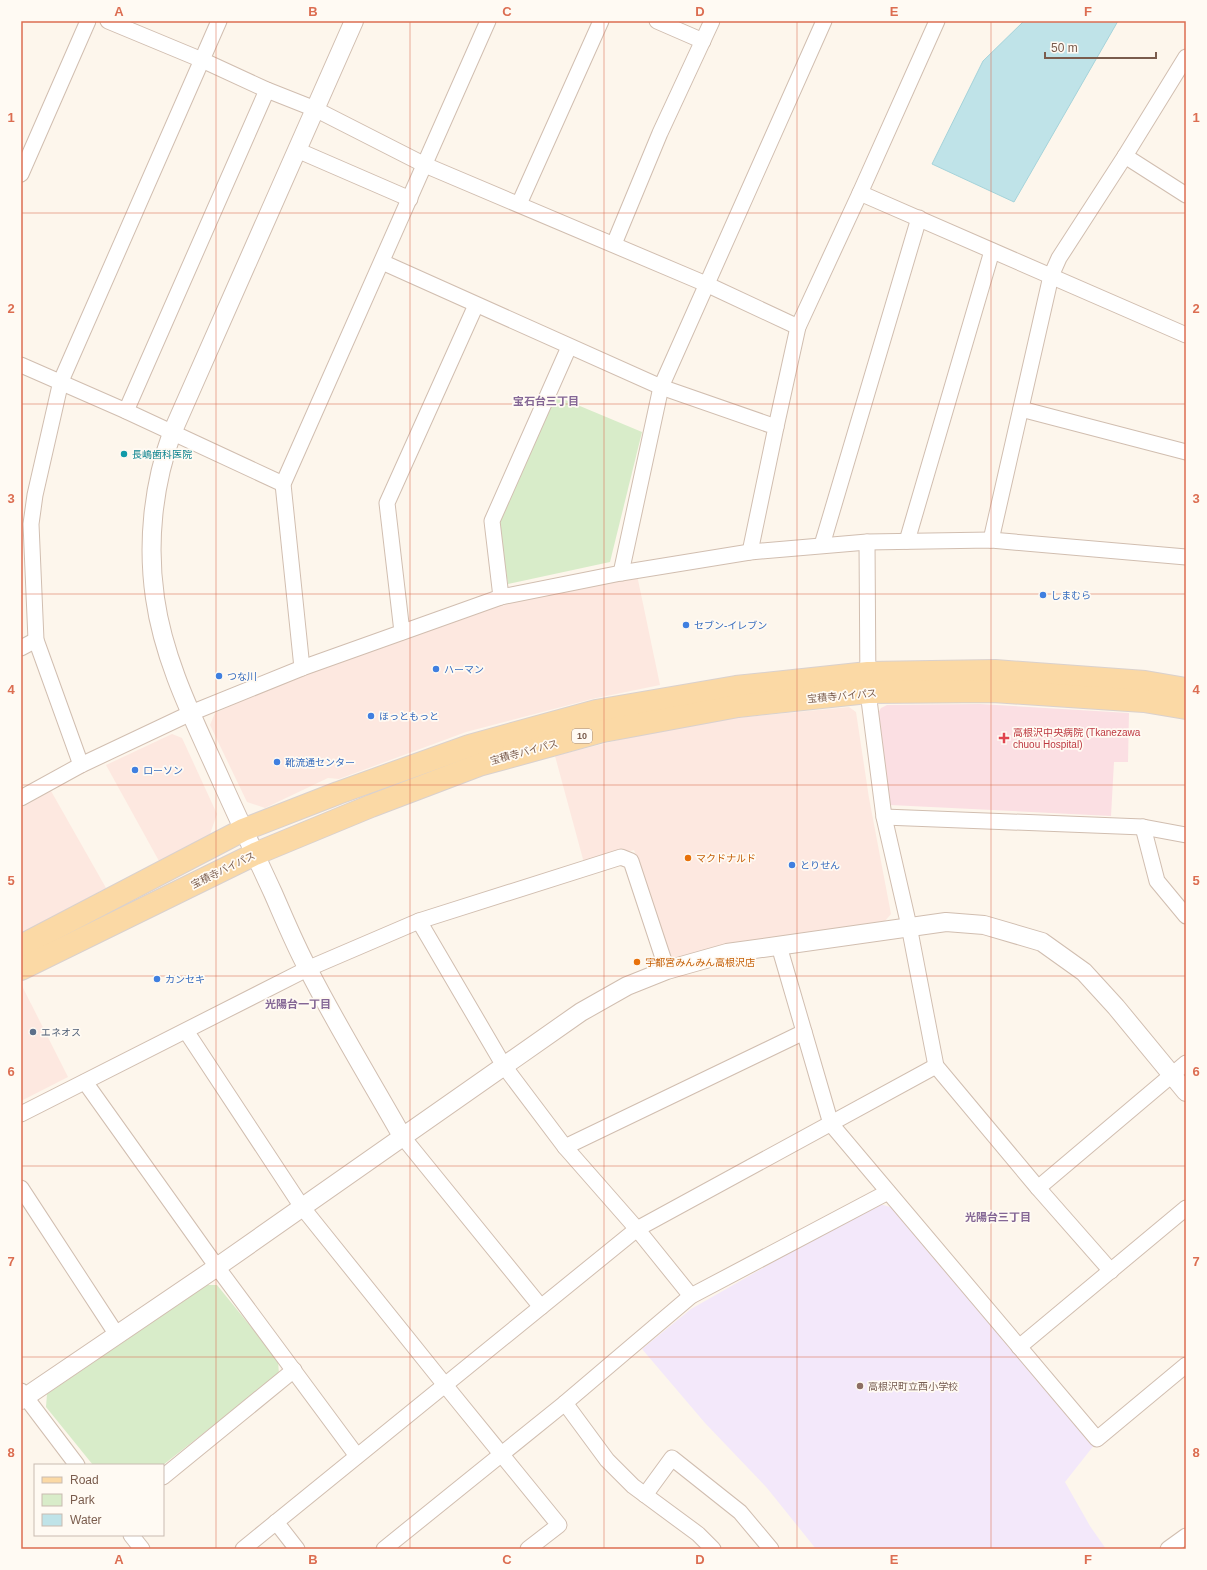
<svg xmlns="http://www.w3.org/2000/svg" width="1207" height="1570" font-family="Arial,'Noto Sans JP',sans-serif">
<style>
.commercial{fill:#fde8e0}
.education{fill:#f3e8fa}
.medical{fill:#fbdfe3}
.green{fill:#d8ecc9}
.water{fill:#bfe3e8;stroke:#a5d3da}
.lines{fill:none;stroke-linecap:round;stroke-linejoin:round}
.minor-casing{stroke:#d1beb0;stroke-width:17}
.tertiary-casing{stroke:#d1beb0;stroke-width:20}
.primary-casing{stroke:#dad1cd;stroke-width:24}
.minor{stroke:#fff;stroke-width:15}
.tertiary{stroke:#fff;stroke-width:18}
.primary{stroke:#fbd9a5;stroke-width:22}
.grid{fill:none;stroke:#dc6d51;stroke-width:1;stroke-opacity:0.55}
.culture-dot{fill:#0f9aa8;stroke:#fffaf3;stroke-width:1.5}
.shop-dot{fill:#3f7fe0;stroke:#fffaf3;stroke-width:1.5}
.health-dot{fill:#e0444e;stroke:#fffaf3;stroke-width:1.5}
.food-dot{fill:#e8710a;stroke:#fffaf3;stroke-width:1.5}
.service-dot{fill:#5c6f8a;stroke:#fffaf3;stroke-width:1.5}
.education-dot{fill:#8d6e63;stroke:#fffaf3;stroke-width:1.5}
.labels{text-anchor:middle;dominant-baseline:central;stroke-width:3.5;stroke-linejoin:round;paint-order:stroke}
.shield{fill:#fffaf3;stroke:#a28b7f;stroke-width:1}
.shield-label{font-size:9px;font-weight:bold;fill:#7a5c4d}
.culture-label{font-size:10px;fill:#0d838f;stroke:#fffaf3;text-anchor:start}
.shop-label{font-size:10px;fill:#366cbe;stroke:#fffaf3;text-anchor:start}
.street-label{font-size:10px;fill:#7a5c4d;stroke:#fffaf3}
.health-label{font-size:10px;fill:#be3a42;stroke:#fffaf3;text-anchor:start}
.food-label{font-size:10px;fill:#c56008;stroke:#fffaf3;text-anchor:start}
.service-label{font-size:10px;fill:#4e5e75;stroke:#fffaf3;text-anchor:start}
.education-label{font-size:10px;fill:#785e54;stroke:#fffaf3;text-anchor:start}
.neighbourhood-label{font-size:11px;font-weight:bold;fill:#846695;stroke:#fffaf3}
.neatline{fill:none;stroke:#dc6d51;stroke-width:1.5}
.grid-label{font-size:13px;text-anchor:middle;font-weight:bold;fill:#dc6d51}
</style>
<rect width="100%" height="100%" fill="#fdf6ec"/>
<!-- commercial -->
<g class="commercial">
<path d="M 637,575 L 660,685 L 592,699 L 466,732 L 339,779 L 328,778 L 265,808 L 247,802 L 210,725 L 215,713 L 301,674 L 503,602 Z"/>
<path d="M 849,707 L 856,712 L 869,798 L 891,914 L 885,921 L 725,946 L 677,960 L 668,956 L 634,850 L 584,863 L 555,756 L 654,731 L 736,718 Z"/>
<path d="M 172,734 L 182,738 L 217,814 L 210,834 L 159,861 L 106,765 Z"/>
<path d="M 51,791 L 106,888 L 21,934 L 21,808 Z"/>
<path d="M 22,986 L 68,1077 L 21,1101 L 21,987 Z"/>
</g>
<!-- education -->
<path class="education" d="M 877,1203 L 893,1208 L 1095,1444 L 1065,1482 L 1090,1526 L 1106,1549 L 816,1549 L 767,1488 L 705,1423 L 642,1349 L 691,1309 Z"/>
<!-- medical -->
<path class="medical" d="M 980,704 L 1129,713 L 1128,762 L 1114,762 L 1111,816 L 890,805 L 877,715 L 881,708 L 887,705 Z"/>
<!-- green -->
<g class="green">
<path d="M 556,396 L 642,432 L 610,562 L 508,584 L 498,521 Z"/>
<path d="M 207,1285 L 217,1285 L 278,1360 L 279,1374 L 163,1465 L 93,1465 L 46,1407 L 47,1394 Z"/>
</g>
<!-- water -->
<path class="water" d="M 1024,21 L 1118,21 L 1014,202 L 932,164 L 983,61 Z"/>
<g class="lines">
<defs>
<g id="minor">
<path d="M 108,21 L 202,60 L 267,90 L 315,109 L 425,165 L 706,284 L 798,327"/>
<path d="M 657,21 L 703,41"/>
<path d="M 297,150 L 410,199"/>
<path d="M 1125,156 L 1186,195"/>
<path d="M 21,174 L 88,21"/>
<path d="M 860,193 L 1186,335"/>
<path d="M 519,204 L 601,21"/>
<path d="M 614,244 L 660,133 L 712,21"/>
<path d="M 382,262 L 661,387 L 776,427 L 750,552"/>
<path d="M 21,365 L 126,411 L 283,484"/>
<path d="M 1021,409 L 1186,452"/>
<path d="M 126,411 L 267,90"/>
<path d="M 776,427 L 798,327 L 860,193 L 937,21"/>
<path d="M 991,540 L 1051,276 L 1059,258 L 1125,156 L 1186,57"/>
<path d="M 907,541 L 992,251"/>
<path d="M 867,542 L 868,692 L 884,817 L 909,926 L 936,1066 L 1038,1188 L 1186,1063"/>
<path d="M 822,545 L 919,218"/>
<path d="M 621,573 L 661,387 L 824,21"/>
<path d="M 501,597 L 492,521 L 569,347"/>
<path d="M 402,632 L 387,503 L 476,305"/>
<path d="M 21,648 L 36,640"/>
<path d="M 302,668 L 283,484 L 488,21"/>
<path d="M 81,765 L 36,640 L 31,524 L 35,495 L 61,381 L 219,21"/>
<path d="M 21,798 L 81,765 L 191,713 L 302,668 L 501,597 L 621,573 L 750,552 L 867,542 L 991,540 L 1186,557"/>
<path d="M 884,817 L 1143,827 L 1186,835"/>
<path d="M 1143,827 L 1157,881 L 1186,916"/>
<path d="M 419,921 L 504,1066 L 565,1147 L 637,1229 L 691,1296"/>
<path d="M 779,946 L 831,1124 L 1097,1439 L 1186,1365"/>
<path d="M 186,1031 L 302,1207 L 445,1385 L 559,1525 L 528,1549"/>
<path d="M 85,1082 L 217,1267 L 357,1456"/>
<path d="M 21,1114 L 307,969 L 419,921 L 621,857 L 631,861 L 667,970"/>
<path d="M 402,1136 L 541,1307"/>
<path d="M 565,1147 L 804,1032"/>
<path d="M 21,1188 L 117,1335"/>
<path d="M 1038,1188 L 1111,1271"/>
<path d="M 1019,1347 L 1186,1208"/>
<path d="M 21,1391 L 77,1465"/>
<path d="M 565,1403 L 691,1296 L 888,1192"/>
<path d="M 163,1477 L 294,1370"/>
<path d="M 645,1495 L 672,1458 L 740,1512 L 771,1549"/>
<path d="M 276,1522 L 297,1549"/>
<path d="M 131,1535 L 142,1549"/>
<path d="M 243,1549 L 637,1229 L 936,1066"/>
<path d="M 384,1549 L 565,1403 L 607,1460 L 633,1486 L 698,1534 L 713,1549"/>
<path d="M 1168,1549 L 1186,1536"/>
</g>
<g id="tertiary">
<path d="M 354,21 L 172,433 C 153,485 147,543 155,598 C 164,662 194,720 220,778 C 237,816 255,854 273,893 C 284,918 295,945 308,969 C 337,1026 371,1081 402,1136"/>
<path d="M 21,1400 L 217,1267 L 581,1012 L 627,986 L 667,970 L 727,953 L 946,922 L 984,925 L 1042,942 L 1084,972 L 1116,1007 L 1186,1092"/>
</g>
<g id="primary">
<path d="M 21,946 L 243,830 L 338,793 L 469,746 L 596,711 L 736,687 L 868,673 L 995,671 L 1145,682 L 1186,689"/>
<path d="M 21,969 L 255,854 L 371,806 L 479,765 L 603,731 L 738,706 L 868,692 L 993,691 L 1144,701 L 1186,708"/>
</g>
</defs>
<!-- minor casing -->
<use href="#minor" class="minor-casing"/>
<!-- tertiary casing -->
<use href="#tertiary" class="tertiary-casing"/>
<!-- primary casing -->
<use href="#primary" class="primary-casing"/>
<!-- minor -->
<use href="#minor" class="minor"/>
<!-- tertiary -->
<use href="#tertiary" class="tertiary"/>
<!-- primary -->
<use href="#primary" class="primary"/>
</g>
<!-- grid -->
<path class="grid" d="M 216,21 L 216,1549M 410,21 L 410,1549M 604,21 L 604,1549M 797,21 L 797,1549M 991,21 L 991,1549M 21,213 L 1186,213M 21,404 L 1186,404M 21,594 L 1186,594M 21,785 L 1186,785M 21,976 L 1186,976M 21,1166 L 1186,1166M 21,1357 L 1186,1357"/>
<!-- markers -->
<circle class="culture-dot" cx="124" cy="454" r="4"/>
<g class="shop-dot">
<circle cx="1043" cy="595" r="4"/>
<circle cx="686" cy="625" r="4"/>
<circle cx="436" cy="669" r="4"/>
<circle cx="219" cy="676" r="4"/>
<circle cx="371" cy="716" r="4"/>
<circle cx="277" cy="762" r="4"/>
<circle cx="135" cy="770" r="4"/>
<circle cx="792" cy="865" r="4"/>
<circle cx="157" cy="979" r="4"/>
</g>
<path class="health-dot" d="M1002 732h4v4h4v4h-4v4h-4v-4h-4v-4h4z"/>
<g class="food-dot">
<circle cx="688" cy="858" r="4"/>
<circle cx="637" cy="962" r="4"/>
</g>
<circle class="service-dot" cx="33" cy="1032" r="4"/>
<circle class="education-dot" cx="860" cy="1386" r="4"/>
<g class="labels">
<!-- shield labels -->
<rect class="shield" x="572" y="729" width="20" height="14" rx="3"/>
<g class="shield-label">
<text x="582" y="736">10</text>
</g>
<!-- culture labels -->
<g class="culture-label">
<text x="132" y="454">長嶋歯科医院</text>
</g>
<!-- shop labels -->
<g class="shop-label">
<text x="1051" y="595">しまむら</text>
<text x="694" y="625">セブン-イレブン</text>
<text x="444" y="669">ハーマン</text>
<text x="227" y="676">つな川</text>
<text x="379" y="716">ほっともっと</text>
<text x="285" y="762">靴流通センター</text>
<text x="143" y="770">ローソン</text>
<text x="800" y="865">とりせん</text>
<text x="165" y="979">カンセキ</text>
</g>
<!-- street labels -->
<g class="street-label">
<text transform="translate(842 696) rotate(-5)">宝積寺バイパス</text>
<text transform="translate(524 752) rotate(-15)">宝積寺バイパス</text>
<text transform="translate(223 870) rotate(-26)">宝積寺バイパス</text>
</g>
<!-- health labels -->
<g class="health-label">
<text x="1013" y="732">高根沢中央病院 (Tkanezawa<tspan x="1013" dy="12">chuou Hospital)</tspan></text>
</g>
<!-- food labels -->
<g class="food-label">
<text x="696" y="858">マクドナルド</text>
<text x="645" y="962">宇都宮みんみん高根沢店</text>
</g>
<!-- service labels -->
<g class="service-label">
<text x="41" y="1032">エネオス</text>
</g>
<!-- education labels -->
<g class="education-label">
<text x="868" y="1386">高根沢町立西小学校</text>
</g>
<!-- neighbourhood labels -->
<g class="neighbourhood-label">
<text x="546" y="401">宝石台三丁目</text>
<text x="298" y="1004">光陽台一丁目</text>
<text x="998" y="1217">光陽台三丁目</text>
</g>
</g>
<!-- border -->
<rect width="1207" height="1570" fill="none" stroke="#fffaf3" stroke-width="44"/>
<!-- legend -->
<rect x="34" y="1464" width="130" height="72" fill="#fffaf3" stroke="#cabbb1"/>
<rect x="42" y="1477" width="20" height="6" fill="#fbd9a5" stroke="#cabbb1"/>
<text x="70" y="1484" font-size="12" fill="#7a5c4d">Road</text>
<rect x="42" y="1494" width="20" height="12" fill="#d8ecc9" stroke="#cabbb1"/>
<text x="70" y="1504" font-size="12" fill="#7a5c4d">Park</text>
<rect x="42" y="1514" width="20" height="12" fill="#bfe3e8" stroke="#cabbb1"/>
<text x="70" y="1524" font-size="12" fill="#7a5c4d">Water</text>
<!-- scale -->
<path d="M1045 52v6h111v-6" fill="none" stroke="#7a5c4d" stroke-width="2"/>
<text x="1051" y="52" font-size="12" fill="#7a5c4d" stroke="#fffaf3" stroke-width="3" paint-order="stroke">50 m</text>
<rect x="22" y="22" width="1163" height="1526" class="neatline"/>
<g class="grid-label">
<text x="119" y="16">A</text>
<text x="313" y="16">B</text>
<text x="507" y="16">C</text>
<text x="700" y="16">D</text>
<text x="894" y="16">E</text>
<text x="1088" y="16">F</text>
<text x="11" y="122">1</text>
<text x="1196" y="122">1</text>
<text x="11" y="313">2</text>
<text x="1196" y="313">2</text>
<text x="11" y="503">3</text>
<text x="1196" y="503">3</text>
<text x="11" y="694">4</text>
<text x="1196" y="694">4</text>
<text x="11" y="885">5</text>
<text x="1196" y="885">5</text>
<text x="11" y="1076">6</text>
<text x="1196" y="1076">6</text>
<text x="11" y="1266">7</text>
<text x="1196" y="1266">7</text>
<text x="11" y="1457">8</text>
<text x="1196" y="1457">8</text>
<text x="119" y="1564">A</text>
<text x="313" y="1564">B</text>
<text x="507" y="1564">C</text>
<text x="700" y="1564">D</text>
<text x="894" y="1564">E</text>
<text x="1088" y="1564">F</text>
</g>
</svg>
